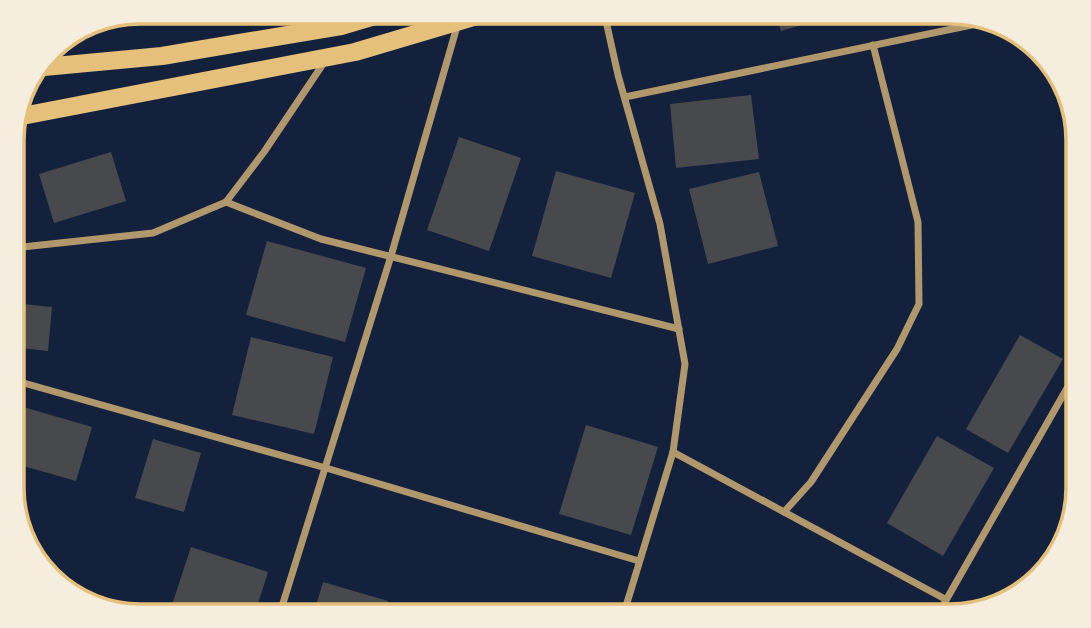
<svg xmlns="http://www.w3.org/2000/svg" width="1091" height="628" font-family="'Noto Sans',sans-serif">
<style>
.building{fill:#48494c}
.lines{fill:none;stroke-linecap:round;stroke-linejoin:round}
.minor{stroke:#b1986c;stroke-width:7}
.primary{stroke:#e5c07b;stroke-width:18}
.rim{fill:none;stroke:#e5c07b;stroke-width:3.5}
</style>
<rect width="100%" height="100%" fill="#14213d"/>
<!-- building -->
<g class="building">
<path d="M 140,12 L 152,12 L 153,23 L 102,28 Z"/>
<path d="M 173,12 L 223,12 L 223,16 L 174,21 Z"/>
<path d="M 775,12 L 844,12 L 844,13 L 781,31 Z"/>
<path d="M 751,95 L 759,159 L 676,168 L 670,104 Z"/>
<path d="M 459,137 L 521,158 L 489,251 L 427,230 Z"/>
<path d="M 111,152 L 126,201 L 54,223 L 39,174 Z"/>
<path d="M 556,171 L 635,193 L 611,278 L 532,256 Z"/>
<path d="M 759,172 L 778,246 L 708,264 L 689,189 Z"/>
<path d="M 267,241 L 366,268 L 345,342 L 246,315 Z"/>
<path d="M 13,303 L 52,307 L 48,351 L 13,347 Z"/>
<path d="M 1020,335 L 1063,359 L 1008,453 L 966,429 Z"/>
<path d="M 251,337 L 333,357 L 314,434 L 232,415 Z"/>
<path d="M 13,404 L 92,427 L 76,481 L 13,463 Z"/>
<path d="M 586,425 L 658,447 L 631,535 L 559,514 Z"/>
<path d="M 937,436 L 994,468 L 943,556 L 887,523 Z"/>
<path d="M 153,439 L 201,453 L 184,512 L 135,498 Z"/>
<path d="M 191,547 L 268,572 L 254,616 L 176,616 L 169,614 Z"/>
<path d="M 323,582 L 388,601 L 384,616 L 313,616 Z"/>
</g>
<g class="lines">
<!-- minor -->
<g class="minor">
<path d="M 604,12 L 618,75 L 660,224 L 685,364 L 673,452 L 623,616"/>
<path d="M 625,97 L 986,22"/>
<path d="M 226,202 L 321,239 L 679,329"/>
<path d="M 13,248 L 153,233 L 226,202 L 264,152 L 325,61"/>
<path d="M 13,380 L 326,468 L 639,561"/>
<path d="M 673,452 L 945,599"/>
<path d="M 784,512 L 811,482 L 897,349 L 919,304 L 918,222 L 873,45"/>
<path d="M 279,616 L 391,256 L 458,23"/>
<path d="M 937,616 L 1078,369"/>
</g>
<!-- primary -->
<g class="primary">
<path d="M 44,67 L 162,56 L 341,26 L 388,12"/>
<path d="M 17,117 L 355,52 L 490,12"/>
</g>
</g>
<!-- crop -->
<path d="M0 0H1091V628H0ZM140 24H950A116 116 0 0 1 1066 140V488A116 116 0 0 1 950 604H140A116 116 0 0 1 24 488V140A116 116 0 0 1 140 24Z" fill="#f5edde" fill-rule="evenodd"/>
<path class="rim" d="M140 24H950A116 116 0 0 1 1066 140V488A116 116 0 0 1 950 604H140A116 116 0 0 1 24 488V140A116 116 0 0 1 140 24Z"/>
</svg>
